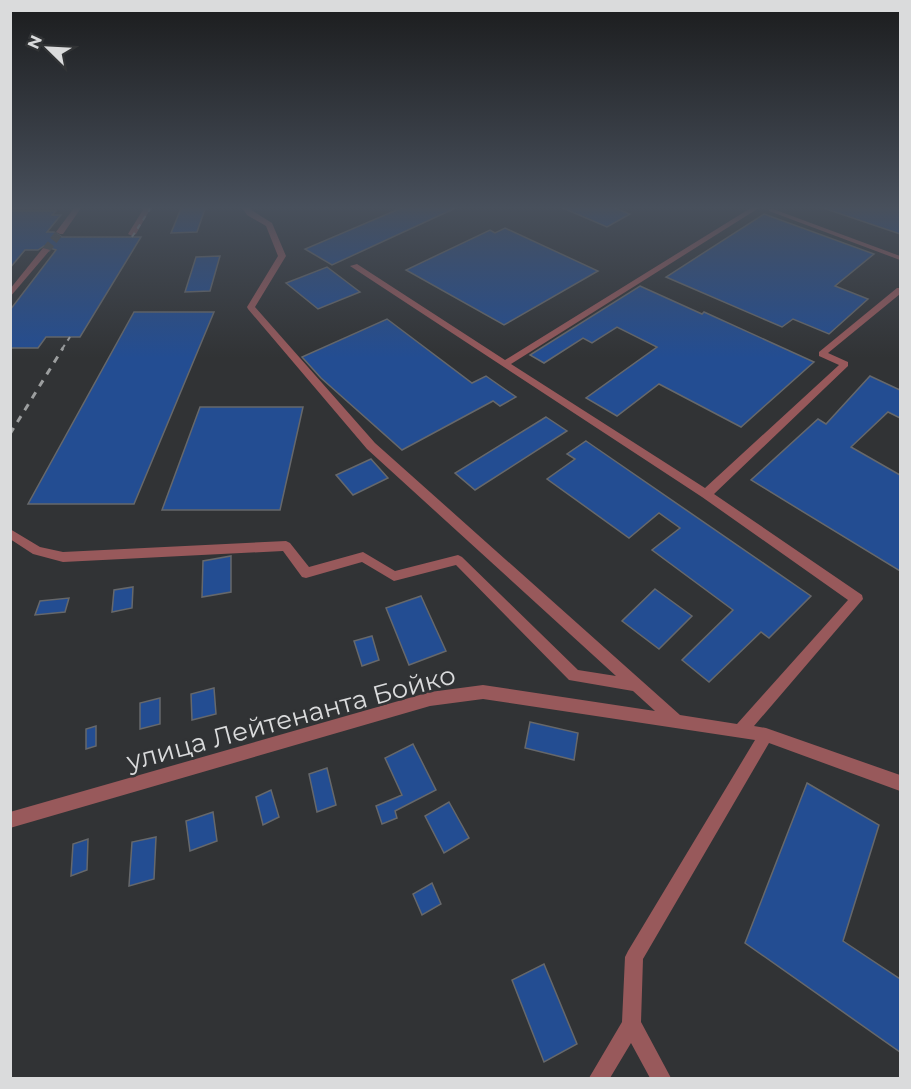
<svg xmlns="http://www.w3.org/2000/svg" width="911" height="1089" font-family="Montserrat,sans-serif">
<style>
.building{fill:#234d92;stroke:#66686b;stroke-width:1.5}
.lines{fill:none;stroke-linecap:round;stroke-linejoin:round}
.minor-tunnel{stroke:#4a4c4e;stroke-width:8;stroke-dasharray:8 4;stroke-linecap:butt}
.minor{fill:#98595b;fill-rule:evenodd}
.rail-far1{stroke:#9c9e9f;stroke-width:2;stroke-dasharray:5 5;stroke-linecap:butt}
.rail{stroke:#9c9e9f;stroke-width:3;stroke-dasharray:7 7;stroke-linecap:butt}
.labels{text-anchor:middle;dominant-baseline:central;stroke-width:5;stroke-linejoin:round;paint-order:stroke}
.near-street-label{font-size:26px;fill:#dadbdc;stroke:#313335}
</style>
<rect width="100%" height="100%" fill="#313335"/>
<!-- building -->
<g class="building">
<path d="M 182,206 L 206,206 L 197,232 L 171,233 Z"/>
<path d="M 406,206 L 460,206 L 332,265 L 305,249 Z"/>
<path d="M 558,206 L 610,206 L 630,214 L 607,227 Z"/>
<path d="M 823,206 L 900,206 L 900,234 L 823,208 Z"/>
<path d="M 10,211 L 56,211 L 52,215 L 61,215 L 47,232 L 54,232 L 62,237 L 141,237 L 80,337 L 46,337 L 38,348 L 10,348 L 10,310 L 56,250 L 44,246 L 38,250 L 25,250 L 10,268 Z"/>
<path d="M 764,214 L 874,254 L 835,286 L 868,299 L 829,334 L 793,319 L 782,327 L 666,277 Z"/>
<path d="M 505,228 L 598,271 L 504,325 L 406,270 L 490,230 L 495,233 Z"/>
<path d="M 220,256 L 210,291 L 185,292 L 196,257 Z"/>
<path d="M 327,267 L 360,292 L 318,309 L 286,283 Z"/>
<path d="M 640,286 L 702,314 L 704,312 L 814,362 L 741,427 L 659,384 L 617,416 L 586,398 L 657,347 L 617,327 L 592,343 L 583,338 L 544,363 L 530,355 Z"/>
<path d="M 134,312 L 214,312 L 134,504 L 28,504 Z"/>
<path d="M 387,319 L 472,383 L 486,376 L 516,397 L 500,406 L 493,401 L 402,450 L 321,378 L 302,357 Z"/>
<path d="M 870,376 L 900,390 L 900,418 L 888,412 L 851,447 L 900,475 L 900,571 L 751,480 L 818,419 L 826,424 Z"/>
<path d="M 200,407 L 303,407 L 280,510 L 162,510 Z"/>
<path d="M 546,417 L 567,431 L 475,490 L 455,473 Z"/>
<path d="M 586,441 L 811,596 L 769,638 L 761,632 L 709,682 L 682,660 L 733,610 L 652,550 L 680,528 L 659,513 L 629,538 L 547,479 L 575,459 L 567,454 Z"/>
<path d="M 371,459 L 388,478 L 353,495 L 336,475 Z"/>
<path d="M 231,556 L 231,592 L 202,597 L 203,561 Z"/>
<path d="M 133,587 L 132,608 L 112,612 L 114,590 Z"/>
<path d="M 655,589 L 692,616 L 659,649 L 622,621 Z"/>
<path d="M 421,596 L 446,651 L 409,665 L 386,608 Z"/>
<path d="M 69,598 L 65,612 L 35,615 L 40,601 Z"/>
<path d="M 372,636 L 379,660 L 362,666 L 354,641 Z"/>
<path d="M 214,688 L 216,714 L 192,720 L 191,694 Z"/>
<path d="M 160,698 L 160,724 L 140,729 L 140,703 Z"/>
<path d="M 530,722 L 578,733 L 574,760 L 525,748 Z"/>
<path d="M 96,726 L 96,746 L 86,749 L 86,729 Z"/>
<path d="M 413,744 L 436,790 L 395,811 L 397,818 L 382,824 L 376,806 L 402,795 L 385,758 Z"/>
<path d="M 327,768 L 336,805 L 317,812 L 309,774 Z"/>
<path d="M 807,783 L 879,825 L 843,941 L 900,979 L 900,1052 L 745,943 Z"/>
<path d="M 271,790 L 279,817 L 263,825 L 256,797 Z"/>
<path d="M 449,802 L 469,838 L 444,853 L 425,816 Z"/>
<path d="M 213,812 L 217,841 L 190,851 L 186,821 Z"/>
<path d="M 156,837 L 154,879 L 129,886 L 132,842 Z"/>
<path d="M 88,839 L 87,870 L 71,876 L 73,844 Z"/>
<path d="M 432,883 L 441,904 L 422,915 L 413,894 Z"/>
<path d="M 544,964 L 577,1044 L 544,1062 L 512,980 Z"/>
</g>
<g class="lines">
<!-- minor-tunnel -->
<path class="minor-tunnel" d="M 46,250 L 60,232"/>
<!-- minor -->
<g class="minor">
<path d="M 10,206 L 152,206 L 136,234 L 132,236 L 128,234 L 144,208 L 81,208 L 63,234 L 60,234 L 56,232 L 74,208 L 10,209 Z"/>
<path d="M 241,206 L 248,206 L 253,211 L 272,223 L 286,256 L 255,307 L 375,443 L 680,715 L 737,724 L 848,600 L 702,497 L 350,266 L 357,264 L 505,360 L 754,206 L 762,206 L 511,364 L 705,488 L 839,365 L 819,356 L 819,352 L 897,288 L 900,288 L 900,294 L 828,353 L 848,362 L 848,366 L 714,494 L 862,595 L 863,599 L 754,726 L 766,728 L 900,775 L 900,791 L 769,743 L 643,959 L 641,1022 L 671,1078 L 650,1078 L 631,1043 L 610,1078 L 589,1078 L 622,1022 L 625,957 L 628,951 L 755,740 L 483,699 L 430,706 L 10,828 L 10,812 L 430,692 L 483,685 L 655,711 L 633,691 L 569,680 L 456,565 L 394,581 L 362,562 L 306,578 L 302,577 L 283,551 L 63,562 L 33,554 L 10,539 L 10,529 L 40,547 L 63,552 L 286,541 L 290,543 L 309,567 L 363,552 L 395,571 L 458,555 L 462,557 L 578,670 L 616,676 L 367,449 L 248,309 L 247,307 L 278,256 L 266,226 L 247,215 Z"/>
<path d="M 769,209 L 773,209 L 900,256 L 900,260 L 769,211 Z"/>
<path d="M 43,248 L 50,250 L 10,297 L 10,289 Z"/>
</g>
<!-- rail-far1 -->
<g class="rail-far1">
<path d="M 132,237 L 152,206"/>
<path d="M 62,349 L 70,337"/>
</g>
<!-- rail -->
<path class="rail" d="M 10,434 L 63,348"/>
</g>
<!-- sky -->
<linearGradient id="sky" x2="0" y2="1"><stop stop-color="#1b1c1d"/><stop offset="0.58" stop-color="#48505c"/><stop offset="1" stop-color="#48505c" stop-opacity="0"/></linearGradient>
<rect width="911" height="358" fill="url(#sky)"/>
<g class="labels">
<!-- near-street labels -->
<g class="near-street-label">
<text transform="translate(291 718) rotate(-15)">улица Лейтенанта Бойко</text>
</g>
</g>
<!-- border -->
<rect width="911" height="1089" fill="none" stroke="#dadbdc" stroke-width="24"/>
<!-- north arrow -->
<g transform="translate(48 48) rotate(294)" stroke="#313335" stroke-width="4.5" paint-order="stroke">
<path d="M0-4.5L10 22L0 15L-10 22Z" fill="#dadbdc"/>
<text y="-9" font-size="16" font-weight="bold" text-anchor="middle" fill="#dadbdc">N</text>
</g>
</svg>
